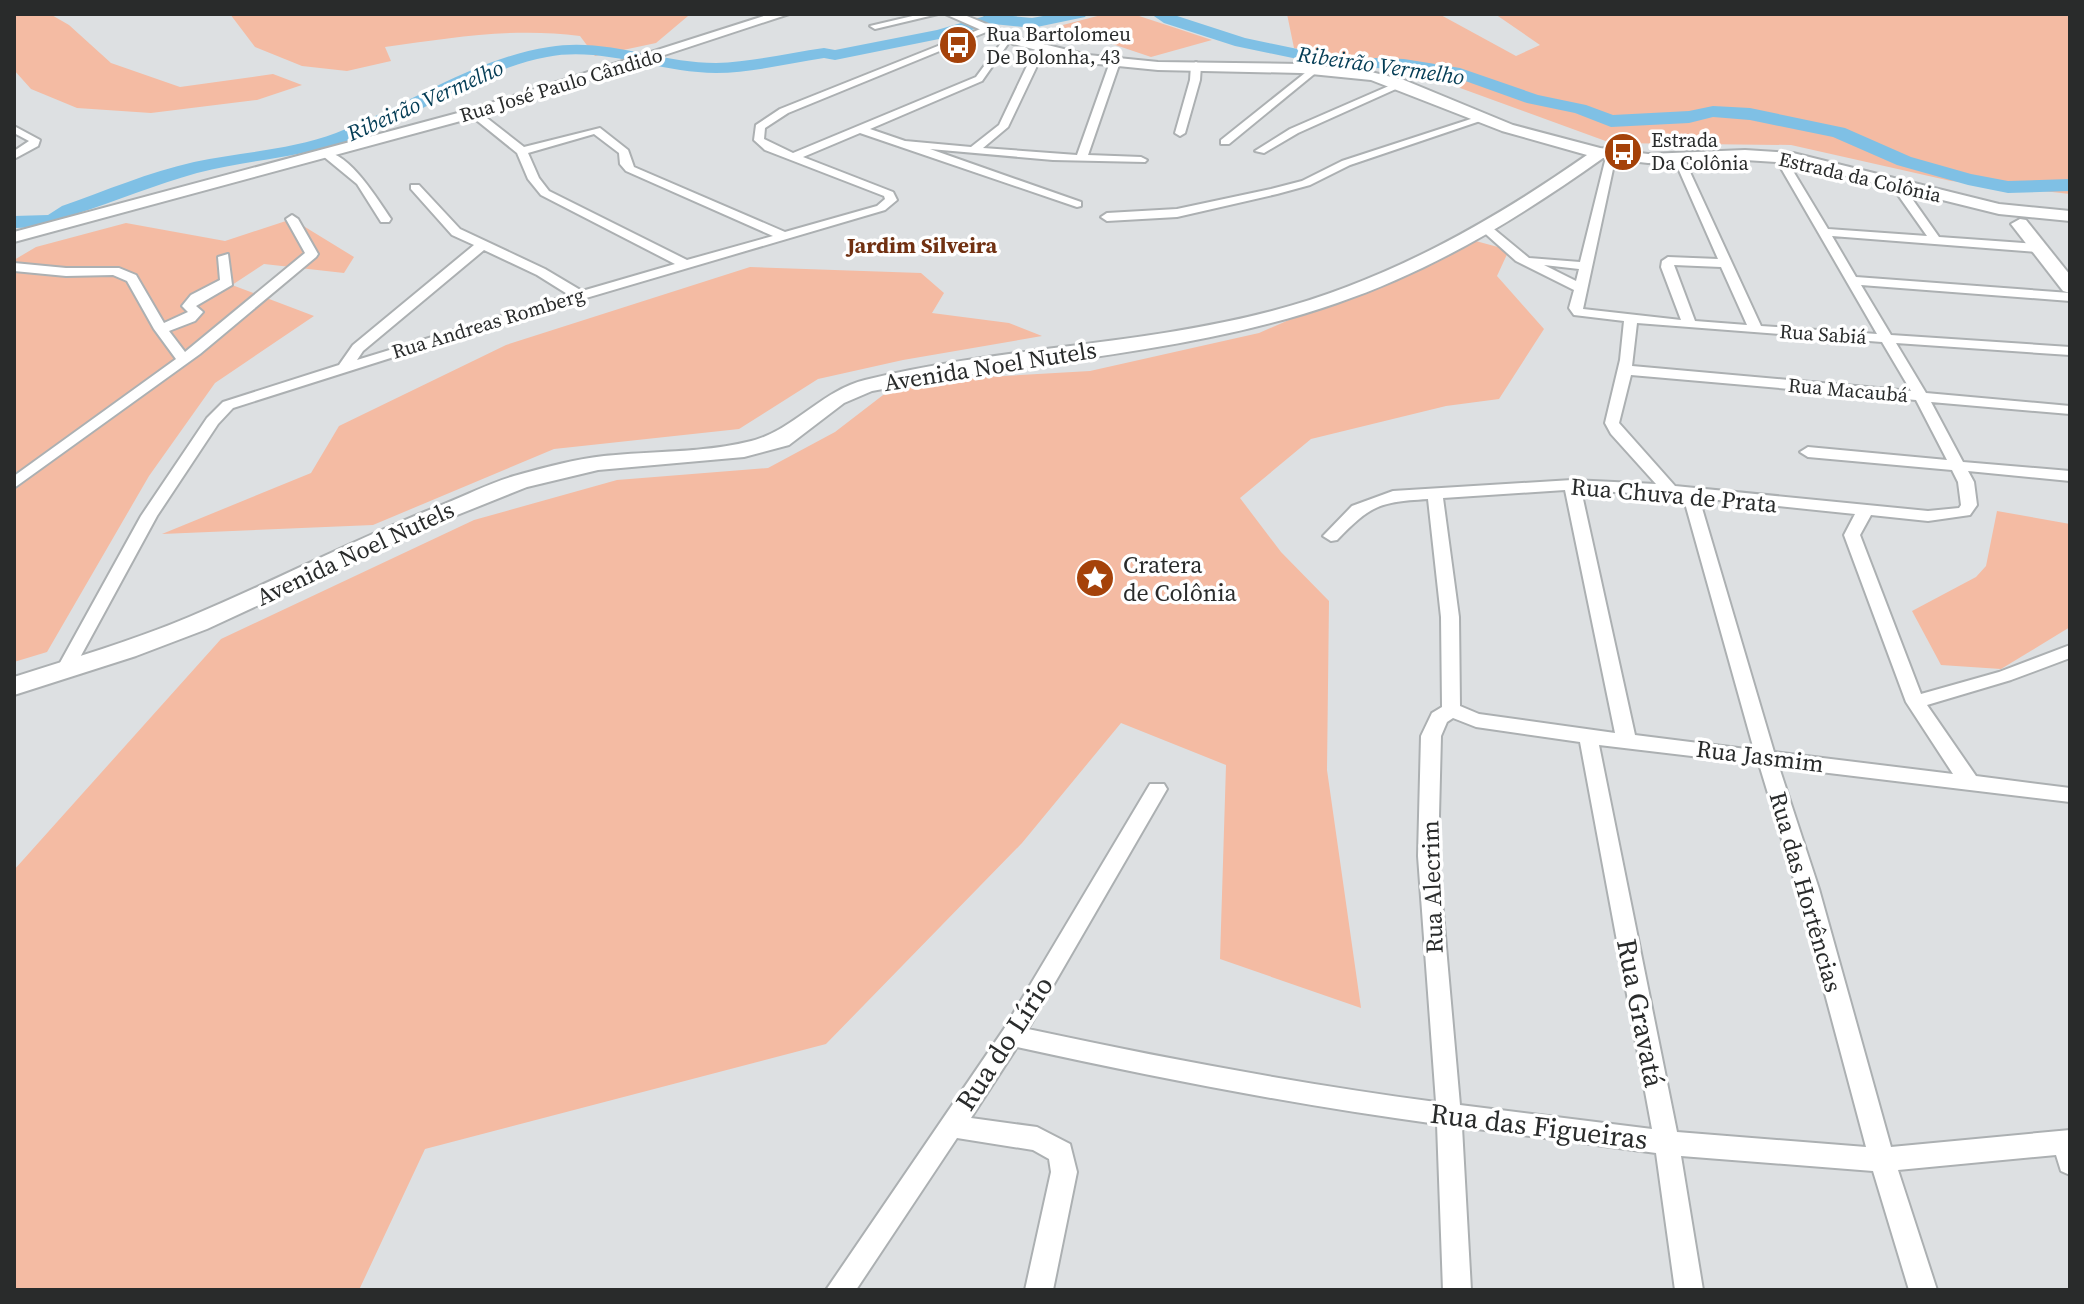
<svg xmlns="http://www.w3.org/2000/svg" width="2084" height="1304" font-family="'Source Serif 4',serif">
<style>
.green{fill:#f4bba3}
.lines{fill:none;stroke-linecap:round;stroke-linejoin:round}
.stream{stroke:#6593ad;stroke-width:3}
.river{fill:#7fc0e5;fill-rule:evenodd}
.street-casing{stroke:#acb0b2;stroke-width:4}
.secondary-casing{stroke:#acb0b2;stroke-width:4}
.street{fill:#fff;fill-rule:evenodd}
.secondary{fill:#fff;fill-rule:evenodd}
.labels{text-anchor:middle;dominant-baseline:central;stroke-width:7;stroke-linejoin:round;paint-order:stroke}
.far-poi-label{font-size:20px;fill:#292b2b;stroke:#fff;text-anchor:start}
.far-street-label{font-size:20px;fill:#292b2b;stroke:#fff}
.far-water-label{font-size:22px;font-style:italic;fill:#033c55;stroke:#fff}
.far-neighbourhood-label{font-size:22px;font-weight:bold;fill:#713112;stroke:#fff}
.street-label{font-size:24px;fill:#292b2b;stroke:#fff}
.poi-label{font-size:24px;fill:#292b2b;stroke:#fff;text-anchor:start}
.near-street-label{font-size:28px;fill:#292b2b;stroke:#fff}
</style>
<rect width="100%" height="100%" fill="#dde0e2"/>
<!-- green -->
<g class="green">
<path d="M 14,14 L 50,14 L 69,25 L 111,63 L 180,87 L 273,74 L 302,85 L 257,100 L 151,113 L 77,108 L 31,89 L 14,70 Z"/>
<path d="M 230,14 L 682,14 L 688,16 L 656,43 L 595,56 L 580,36 C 513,27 451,38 385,47 L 391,61 L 347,71 L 302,66 L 255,47 Z"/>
<path d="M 1105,14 L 1133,14 L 1212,40 L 1151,57 L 1059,26 Z"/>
<path d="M 1287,14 L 1439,14 L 1516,56 L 1540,45 L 1495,14 L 2070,14 L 2070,194 L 1951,181 L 1791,145 L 1611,143 L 1397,65 L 1294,48 Z"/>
<path d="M 292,219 L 354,257 L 344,273 L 264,264 L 232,285 L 314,316 L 215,383 L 149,476 L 47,652 L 14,662 L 14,260 L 36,247 L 126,223 L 225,241 Z"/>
<path d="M 1472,240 L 1509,250 L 1497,276 L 1544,329 L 1499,399 L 1446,406 L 1311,439 L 1240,498 L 1281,552 L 1329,601 L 1327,770 L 1361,1008 L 1220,959 L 1226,765 L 1121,723 L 1022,843 L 826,1044 L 425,1149 L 359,1290 L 14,1290 L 14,870 L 221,639 L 474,520 L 617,480 L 768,468 L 835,432 L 900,382 L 1090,371 L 1259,333 Z"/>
<path d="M 750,267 L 921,273 L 944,293 L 932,313 L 1009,323 L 1042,336 L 903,360 L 818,379 L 739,429 L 554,449 L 373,525 L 162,534 L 311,473 L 339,426 L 506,345 Z"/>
<path d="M 1997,511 L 2070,524 L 2070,627 L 2001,669 L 1941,665 L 1912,611 L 1976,577 L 1986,566 Z"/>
</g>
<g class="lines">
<!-- stream -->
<path class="stream" d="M 982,14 L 992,19"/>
<!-- river -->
<g class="river">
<path d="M 992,14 L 1032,18 L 1054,14 L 1087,14 L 1085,17 L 1032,28 L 993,24 L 939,39 L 835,60 L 824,58 C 789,63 751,73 716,73 C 658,73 604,46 547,57 C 475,70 415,120 346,142 C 297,158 247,160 197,173 C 157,184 116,201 76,214 L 53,227 L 14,228 L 14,216 L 48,215 L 62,206 C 105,191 149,172 194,162 C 241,152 291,150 336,133 C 408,106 472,59 549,47 C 606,37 659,63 716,63 C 751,62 789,53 824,48 L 835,50 L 937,30 Z"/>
<path d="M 1151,14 L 1171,14 L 1245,38 L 1312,52 L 1344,57 L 1404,59 L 1460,68 L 1538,95 L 1586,105 L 1613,115 L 1689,111 L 1713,106 L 1750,108 L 1845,128 L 1911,157 L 1971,174 L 2008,181 L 2070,179 L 2070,191 L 2008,193 L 1968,185 L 1897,165 L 1833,137 L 1750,120 L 1713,117 L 1689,123 L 1611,127 L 1575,113 L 1527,103 L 1457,78 L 1404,69 L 1344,67 L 1312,62 L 1235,46 L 1164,23 Z"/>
</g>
<defs>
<g id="street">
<path d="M 921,14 L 938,14 L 875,29 L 870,26 Z"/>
<path d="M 983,28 L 991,30 L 788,113 L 765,128 L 764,139 L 793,153 L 976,77 L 1007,35 L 1012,38 L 982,81 L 870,129 L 905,141 L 971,147 L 999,125 L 1035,49 L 1040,46 L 1045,49 L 1008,127 L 983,148 L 1077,155 L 1110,62 L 1115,59 L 1120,62 L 1088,155 L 1141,157 L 1147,160 L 1145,162 L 1053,160 L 930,149 L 1081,202 L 1081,206 L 1077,207 L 860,133 L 803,157 L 893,192 L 897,200 L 885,210 L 501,323 L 233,408 L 218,424 L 157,516 L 71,674 L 59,674 L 56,670 L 141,516 L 207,418 L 223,402 L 339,365 L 353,345 L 474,245 L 452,235 L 411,189 L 411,185 L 419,185 L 460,229 L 545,269 L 582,291 L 675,264 L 541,195 L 528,179 L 517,153 L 470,115 L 470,111 L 478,111 L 524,147 L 600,128 L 628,150 L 634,167 L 785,232 L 877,206 L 885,199 L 884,196 L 765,150 L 754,140 L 756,125 L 780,109 ZM 594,134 L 619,153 L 620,164 L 626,171 L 773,236 L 687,260 L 549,191 L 539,178 L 528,153 ZM 484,250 L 537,275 L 569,295 L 357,360 L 363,351 Z"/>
<path d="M 1196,62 L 1201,65 L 1200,80 L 1185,133 L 1180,136 L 1175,133 L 1190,80 L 1191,65 Z"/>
<path d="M 1310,69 L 1318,71 L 1229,144 L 1221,144 L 1221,140 Z"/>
<path d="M 1398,82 L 1407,84 L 1298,133 L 1264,153 L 1255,151 L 1290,129 Z"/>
<path d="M 1477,117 L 1486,119 L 1350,165 L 1310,185 L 1277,194 L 1177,217 L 1107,221 L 1101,217 L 1107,213 L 1177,209 L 1271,189 L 1302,181 L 1342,161 Z"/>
<path d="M 14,126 L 40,140 L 38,146 L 14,159 L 14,151 L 29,141 L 14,133 Z"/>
<path d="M 323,152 C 348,150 378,200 391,219 L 389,222 L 381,222 L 357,184 L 323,156 Z"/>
<path d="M 1607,153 L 1616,155 L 1583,309 L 1681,320 L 1661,267 L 1662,261 L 1668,257 L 1718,259 L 1674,159 L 1679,156 L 1684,159 L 1761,326 L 1877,334 L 1774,156 L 1779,153 L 1784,156 L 1828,229 L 1927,236 L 1891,185 L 1897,182 L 1901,183 L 1939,237 L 2038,244 L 2044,248 L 2038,252 L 1832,236 L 1856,277 L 2070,293 L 2070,301 L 1861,285 L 1891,335 L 2070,347 L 2070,355 L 1896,343 L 1926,393 L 2070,406 L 2070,414 L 1931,402 L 1963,462 L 2070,471 L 2070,481 L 1968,471 L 1974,482 L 1977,505 L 1970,515 L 1928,521 L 1871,515 L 1860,535 L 1921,694 L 1999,672 L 2070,645 L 2070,658 L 2011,680 L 1927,705 L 1976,776 L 2070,788 L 2070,802 L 1779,767 L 1819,889 L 1891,1147 L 2070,1130 L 2070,1175 L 2061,1171 L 2056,1155 L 1898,1170 L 1937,1290 L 1909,1290 L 1873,1171 L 1681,1156 L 1703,1290 L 1675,1290 L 1656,1153 L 1462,1127 L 1471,1290 L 1443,1290 L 1437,1124 C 1296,1105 1157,1078 1017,1047 L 971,1118 L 1037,1127 L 1070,1144 L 1077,1172 L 1053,1290 L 1025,1290 L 1051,1172 L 1049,1159 L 1033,1150 L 957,1138 L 856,1290 L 826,1290 L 1004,1029 L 1150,784 L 1164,784 L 1167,789 L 1028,1029 C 1163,1058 1299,1084 1436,1102 L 1418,856 L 1421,736 L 1432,713 L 1442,707 L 1441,617 L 1428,499 C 1379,502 1371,505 1337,540 L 1331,541 L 1323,536 L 1352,506 L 1393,491 L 1572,480 L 1656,484 L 1611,434 L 1605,423 L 1620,360 L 1624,321 L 1574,315 L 1569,308 L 1574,290 L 1516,261 L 1479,228 L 1489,225 L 1529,258 L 1580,262 ZM 1544,265 L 1579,269 L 1576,281 ZM 1674,265 L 1721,267 L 1747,325 L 1695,321 ZM 1637,323 L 1882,342 L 1911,391 L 1632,366 ZM 1631,375 L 1916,400 L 1947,460 L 1808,447 L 1800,452 L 1808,457 L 1952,470 L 1958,482 L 1961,505 L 1959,508 L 1928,511 L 1675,486 L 1619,423 ZM 1565,490 L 1615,733 L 1479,714 L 1460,706 L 1459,617 L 1443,498 ZM 1581,490 L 1683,496 L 1754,750 L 1635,735 ZM 1699,498 L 1855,514 L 1844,535 L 1906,702 L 1953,774 L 1774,752 ZM 1453,718 L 1476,727 L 1580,742 L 1652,1129 L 1460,1105 L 1438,856 L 1441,736 L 1447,722 ZM 1599,745 L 1759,764 L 1797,889 L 1866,1147 L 1677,1132 Z"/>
<path d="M 292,215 L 298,219 L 318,254 L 316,257 L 200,354 L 14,488 L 14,476 L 176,359 L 154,329 L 127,281 L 113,275 L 66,276 L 14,271 L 14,263 L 66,268 L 119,268 L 136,275 L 164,323 L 188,312 L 182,306 L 191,295 L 220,280 L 218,257 L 228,254 L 232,285 L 196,306 L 203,312 L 195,321 L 169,331 L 185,352 L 305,253 L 286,219 Z"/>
</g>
<g id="secondary">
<path d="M 770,14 L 789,14 L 479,116 L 14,242 L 14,232 L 469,110 Z"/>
<path d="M 945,14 L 962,14 L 1023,39 L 1088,55 L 1158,62 L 1301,64 L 1371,72 L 1404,80 L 1513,125 L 1600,148 L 1648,154 L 1745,150 L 1793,153 L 1999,204 L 2070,211 L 2070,221 L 1999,214 L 1793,163 L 1745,160 L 1648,163 L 1603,158 C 1520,217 1434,270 1337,303 C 1192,354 1023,362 872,391 L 844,403 L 789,445 L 744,457 L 598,470 L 527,487 L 422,529 L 207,629 L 136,656 L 14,695 L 14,677 C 73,658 132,641 189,617 C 275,581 357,538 444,504 C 467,495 490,483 514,476 C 543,468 575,459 604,456 C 651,451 701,453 747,442 C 792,433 820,391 865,380 C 998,347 1138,346 1272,311 C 1386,281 1490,223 1587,155 L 1502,131 L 1371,80 L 1301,73 L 1158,70 L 1088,63 L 1013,44 Z"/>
<path d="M 2020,219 L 2026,220 L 2070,275 L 2070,293 L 2063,291 L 2011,224 Z"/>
</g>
</defs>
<!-- street casing -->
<use href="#street" class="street-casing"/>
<!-- secondary casing -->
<use href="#secondary" class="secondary-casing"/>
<!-- street -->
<use href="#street" class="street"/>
<!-- secondary -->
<use href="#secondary" class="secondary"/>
</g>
<!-- icons -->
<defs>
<symbol id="bus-disc" viewBox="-11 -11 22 22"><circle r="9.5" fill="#a5420a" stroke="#fff"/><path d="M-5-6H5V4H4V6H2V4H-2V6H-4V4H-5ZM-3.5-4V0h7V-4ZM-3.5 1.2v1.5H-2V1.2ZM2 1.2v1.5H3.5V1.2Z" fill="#fff"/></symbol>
<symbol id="sight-disc" viewBox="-11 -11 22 22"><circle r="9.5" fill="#a5420a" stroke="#fff"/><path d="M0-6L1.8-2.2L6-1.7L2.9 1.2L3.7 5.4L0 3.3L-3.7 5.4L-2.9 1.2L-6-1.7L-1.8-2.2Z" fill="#fff"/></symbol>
</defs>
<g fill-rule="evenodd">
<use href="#bus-disc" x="936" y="23" width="44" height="44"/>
<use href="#bus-disc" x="1601" y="130" width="44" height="44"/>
<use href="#sight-disc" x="1073" y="556" width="44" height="44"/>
</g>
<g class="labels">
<!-- far-poi labels -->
<g class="far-poi-label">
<text x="986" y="34">Rua Bartolomeu<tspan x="986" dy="23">De Bolonha, 43</tspan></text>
<text x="1651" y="140">Estrada<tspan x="1651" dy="23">Da Colônia</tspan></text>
</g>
<!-- far-street labels -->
<g class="far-street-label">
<text transform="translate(561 85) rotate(-17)">Rua José Paulo Cândido</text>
<text transform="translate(1860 177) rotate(13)">Estrada da Colônia</text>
<text transform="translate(488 323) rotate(-17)">Rua Andreas Romberg</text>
<text transform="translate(1823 334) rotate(4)">Rua Sabiá</text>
<text transform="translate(1848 390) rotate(5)">Rua Macaubá</text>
</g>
<!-- far-water labels -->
<g class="far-water-label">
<text transform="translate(1381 65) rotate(8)">Ribeirão Vermelho</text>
<text transform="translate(425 100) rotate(-24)">Ribeirão Vermelho</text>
</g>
<!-- far-neighbourhood labels -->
<g class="far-neighbourhood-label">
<text x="922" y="245">Jardim Silveira</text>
</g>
<!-- street labels -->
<g class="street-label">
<text transform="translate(990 366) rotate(-9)">Avenida Noel Nutels</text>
<text transform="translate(1674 495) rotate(5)">Rua Chuva de Prata</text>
<text transform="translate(355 553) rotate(-25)">Avenida Noel Nutels</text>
<text transform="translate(1760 756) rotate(7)">Rua Jasmim</text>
<text transform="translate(1432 887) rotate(-92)">Rua Alecrim</text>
<text transform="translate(1806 892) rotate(74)">Rua das Hortências</text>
</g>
<!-- poi labels -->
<g class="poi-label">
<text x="1123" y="564">Cratera<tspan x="1123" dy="28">de Colônia</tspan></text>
</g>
<!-- near-street labels -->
<g class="near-street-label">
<text transform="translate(1641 1013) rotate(79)">Rua Gravatá</text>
<text transform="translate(1004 1043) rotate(-57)">Rua do Lírio</text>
<text transform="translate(1539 1126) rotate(7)">Rua das Figueiras</text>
</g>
</g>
<!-- border -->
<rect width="2084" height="1304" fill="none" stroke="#292b2b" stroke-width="32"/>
</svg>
